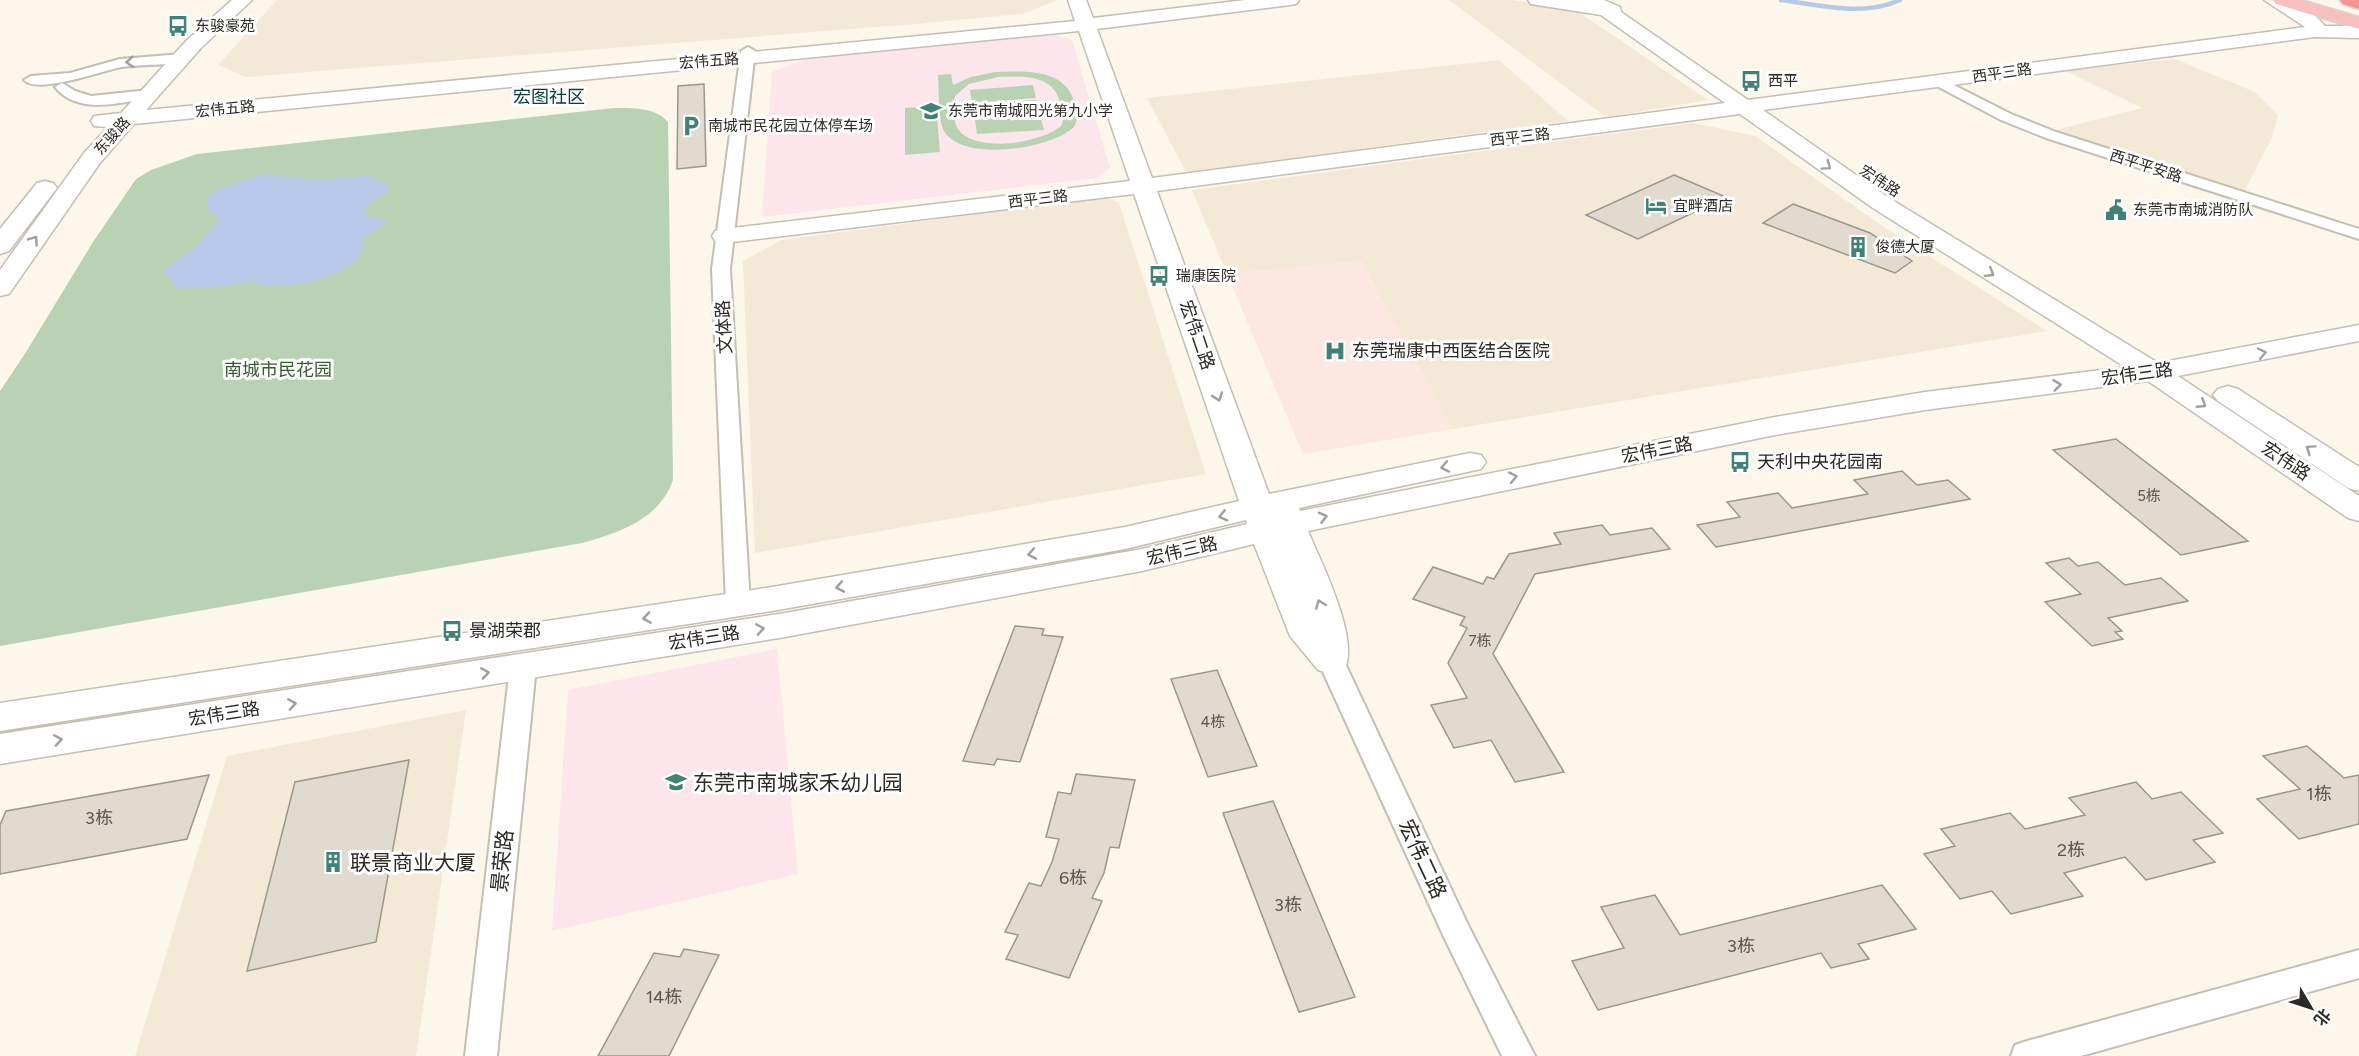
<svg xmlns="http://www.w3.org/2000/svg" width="2359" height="1056" font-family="Figtree,'Noto Sans SC',sans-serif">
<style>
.built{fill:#f4e9d7}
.education{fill:#fce6eb}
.medical{fill:#fce8e1}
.green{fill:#bad2b4;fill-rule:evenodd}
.water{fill:#b7c9e8}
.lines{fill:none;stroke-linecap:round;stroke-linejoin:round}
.stream{stroke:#b7c9e8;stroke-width:4.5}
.building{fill:#e0dacf;stroke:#9c968c;stroke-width:1.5}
.street-casing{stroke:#c4beb3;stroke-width:4}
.secondary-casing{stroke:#c4beb3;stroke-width:3}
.primary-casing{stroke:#d5d4d3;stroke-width:3}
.highway-casing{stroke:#d5d4d3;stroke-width:3}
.street{fill:#fff;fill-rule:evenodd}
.secondary{fill:#fff;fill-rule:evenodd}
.primary{fill:#f8c1bf;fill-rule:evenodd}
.highway{fill:#f49794;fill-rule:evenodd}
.oneway{stroke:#a09f9d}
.labels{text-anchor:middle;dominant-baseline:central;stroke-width:6;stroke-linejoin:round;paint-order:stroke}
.far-poi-label{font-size:15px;fill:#2c2a25;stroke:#fff;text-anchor:start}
.far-street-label{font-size:15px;fill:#2c2a25;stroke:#fff}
.number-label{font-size:15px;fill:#595650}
.far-quarter-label{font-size:18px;fill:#044136;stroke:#fff}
.street-label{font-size:18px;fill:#2c2a25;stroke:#fff}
.poi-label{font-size:18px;fill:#2c2a25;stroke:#fff;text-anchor:start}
.park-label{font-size:18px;fill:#395b31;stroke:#fff}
.near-number-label{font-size:18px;fill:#595650}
.near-poi-label{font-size:21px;fill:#2c2a25;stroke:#fff;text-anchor:start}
.near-street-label{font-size:21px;fill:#2c2a25;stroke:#fff}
</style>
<rect width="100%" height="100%" fill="#fcf6eb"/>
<!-- built -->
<g class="built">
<path d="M 277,0 L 1058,0 L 1022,14 L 915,24 L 245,77 L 218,65 Z"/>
<path d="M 1449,0 L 1512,0 L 1577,11 L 1708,100 L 1606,117 Z"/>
<path d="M 2175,59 L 2255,92 L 2278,115 L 2272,137 L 2244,192 L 2056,130 L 2142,108 L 2064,70 Z"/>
<path d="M 1499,60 L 1568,121 L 1186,172 L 1147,98 Z"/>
<path d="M 1693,123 L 1755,136 L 1885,228 L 2047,331 L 1453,429 L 1361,261 L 1227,274 L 1192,190 Z"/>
<path d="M 1106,197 L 1119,203 L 1206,474 L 755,553 L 743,261 L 782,240 Z"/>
<path d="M 466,710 L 416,1056 L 135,1056 L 227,756 Z"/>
</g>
<!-- education -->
<g class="education">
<path d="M 1051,33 L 1072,40 L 1110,168 L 1097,178 L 762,217 L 772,72 L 821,53 Z"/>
<path d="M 777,649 L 798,874 L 552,931 L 568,690 Z"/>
</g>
<!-- medical -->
<path class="medical" d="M 1361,261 L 1453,429 L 1303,454 L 1227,274 Z"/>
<!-- green -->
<g class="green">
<path d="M 995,72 C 1026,71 1066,68 1075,104 C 1077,113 1078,119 1074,127 C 1051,149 963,163 944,131 C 938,121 939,88 938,75 L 951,74 L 953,85 L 971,77 ZM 998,77 C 1022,76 1054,74 1060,103 C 1062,111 1065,118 1061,126 C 1042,143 975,154 958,129 C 953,122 953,105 955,96 L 969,84 Z"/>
<path d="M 1033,85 L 1036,98 L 972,103 L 970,90 Z"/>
<path d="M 1037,100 L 1040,113 L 975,118 L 973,104 Z"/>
<path d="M 936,106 L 940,152 L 905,155 L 905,108 Z"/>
<path d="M 614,108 C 633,108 655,107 668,122 L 673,480 C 659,520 618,533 582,543 L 0,646 L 0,391 L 26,352 L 93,242 L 136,179 L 151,170 L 197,154 Z"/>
<path d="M 1040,115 L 1044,130 L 977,134 L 975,120 Z"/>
</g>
<!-- water -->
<path class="water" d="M 264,174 L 315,180 L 368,176 L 386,184 L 388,192 L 368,204 L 363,215 L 388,222 L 360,241 L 365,244 L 356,261 L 337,273 L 311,282 L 284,286 L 261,285 L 251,281 L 226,286 L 178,289 L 163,270 L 193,249 L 220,220 L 208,209 L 208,200 L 213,191 Z"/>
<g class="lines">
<!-- stream -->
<path class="stream" d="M 1781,0 C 1820,5 1863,17 1900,0"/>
</g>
<!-- building -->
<g class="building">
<path d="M 704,84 L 706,166 L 677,169 L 678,86 Z"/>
<path d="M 1674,175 L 1726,197 L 1638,239 L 1586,215 Z"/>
<path d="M 1793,204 L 1870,233 L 1912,261 L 1895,273 L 1763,223 Z"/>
<path d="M 2116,439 L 2248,541 L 2181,555 L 2053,450 Z"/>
<path d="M 1902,471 L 1917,485 L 1948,480 L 1970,499 L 1716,547 L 1697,525 L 1740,517 L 1727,502 L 1778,493 L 1792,508 L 1868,494 L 1854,480 Z"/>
<path d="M 1602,525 L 1610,535 L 1652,528 L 1670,549 L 1535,574 L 1493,654 L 1564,772 L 1515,782 L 1491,740 L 1454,748 L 1431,705 L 1467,698 L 1448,663 L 1467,628 L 1460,625 L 1465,617 L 1413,599 L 1433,567 L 1483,584 L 1487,577 L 1494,579 L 1509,554 L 1561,544 L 1554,533 Z"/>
<path d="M 2069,558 L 2078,566 L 2098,562 L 2125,585 L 2161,578 L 2188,601 L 2108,618 L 2122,631 L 2115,632 L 2123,639 L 2092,646 L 2045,602 L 2081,594 L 2046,563 Z"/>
<path d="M 1015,626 L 1044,629 L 1042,635 L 1063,637 L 1020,762 L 997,759 L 994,765 L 963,761 Z"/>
<path d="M 1217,670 L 1257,766 L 1208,777 L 1171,679 Z"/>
<path d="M 2307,746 L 2344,778 L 2359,775 L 2359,824 L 2299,839 L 2257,799 L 2300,789 L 2263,756 Z"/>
<path d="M 409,760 L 376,942 L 247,971 L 295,782 Z"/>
<path d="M 1076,774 L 1135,780 L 1119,848 L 1110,847 L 1104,873 L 1092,898 L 1102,901 L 1069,978 L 1006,959 L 1018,935 L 1005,932 L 1029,883 L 1041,886 L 1052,862 L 1059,839 L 1046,837 L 1058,792 L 1071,794 Z"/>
<path d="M 209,775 L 187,839 L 0,874 L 0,825 L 6,811 Z"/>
<path d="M 2136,782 L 2152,799 L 2181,792 L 2223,833 L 2193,840 L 2215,862 L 2146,880 L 2125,857 L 2064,873 L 2083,896 L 2011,914 L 1992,891 L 1960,899 L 1924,854 L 1955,846 L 1941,829 L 2010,813 L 2025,829 L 2085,815 L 2069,798 Z"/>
<path d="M 1273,801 L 1355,997 L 1299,1012 L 1223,813 Z"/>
<path d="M 1882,885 L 1916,929 L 1858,944 L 1869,959 L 1831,968 L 1821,953 L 1598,1010 L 1572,961 L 1624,948 L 1601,907 L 1655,895 L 1680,935 Z"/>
<path d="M 684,949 L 719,955 L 669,1056 L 598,1056 L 654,953 L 680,957 Z"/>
</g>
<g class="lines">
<defs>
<g id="street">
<path d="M 748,47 L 755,51 L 730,269 L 750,604 L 746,610 L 738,612 L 730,610 L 726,604 L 712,269 L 741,51 Z"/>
<path d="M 182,54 L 187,55 L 189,58 L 187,61 C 166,66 143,64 122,67 C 103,70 38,95 24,80 L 31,76 L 70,73 L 120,59 Z"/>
<path d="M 1940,78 L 2011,114 L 2056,132 L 2359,229 L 2359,239 L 2046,138 L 2001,120 L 1935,85 L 1933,82 L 1935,79 Z"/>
<path d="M 62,83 L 75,91 L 91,96 L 149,90 L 156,94 L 149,98 C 119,103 77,115 55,87 Z"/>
<path d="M 1331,652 L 1340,655 L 1344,661 L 1469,927 L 1535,1056 L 1502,1056 L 1443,935 L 1318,661 L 1322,655 Z"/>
<path d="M 523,658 L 532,661 L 536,667 L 497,1056 L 465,1056 L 510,667 L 514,661 Z"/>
<path d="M 2359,950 L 2359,978 L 2081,1056 L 2011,1056 L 2015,1045 L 2027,1041 Z"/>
</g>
<g id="secondary">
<path d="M 232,0 L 252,0 L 201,48 L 146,110 L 1075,21 L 1068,0 L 1086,0 L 1093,18 L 1245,0 L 1299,0 L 1296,4 L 1290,5 L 1097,29 L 1152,178 L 1725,103 L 1601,15 L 1537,5 L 1531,4 L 1528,0 L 1604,0 L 1620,7 L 1621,12 L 1748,100 L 2305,27 L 2264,0 C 2289,0 2307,6 2325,26 L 2359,26 L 2359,38 L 2315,37 L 1763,110 L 1889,198 L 2158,363 L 2359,325 L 2359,341 L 2178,376 L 2359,496 L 2359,521 L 2348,518 L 2148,381 L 1925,410 L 1775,435 L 1308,531 C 1321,562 1361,641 1344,670 L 1331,674 L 1318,670 L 1290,636 L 1254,544 L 1142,571 L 785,637 L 0,764 L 0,734 L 785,613 L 1142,549 L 1247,524 L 1246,520 L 1125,549 L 772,611 L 0,731 L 0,703 L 772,587 L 1125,527 L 1239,501 L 1134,194 L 724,243 L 715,241 L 712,236 L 715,231 L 724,229 L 1130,181 L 1079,31 L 134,124 L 100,163 L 9,294 L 0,296 L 0,270 L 84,153 L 108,127 L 94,126 L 91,121 L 94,116 L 121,113 L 187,40 ZM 1740,114 L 1873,208 L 2125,367 L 1925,392 L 1775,417 L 1300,511 L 1299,508 L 1481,469 L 1486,462 L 1481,455 L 1470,453 L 1269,494 L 1157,191 Z"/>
<path d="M 45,181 L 53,183 L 57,188 L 9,251 L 0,254 L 0,229 L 37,183 Z"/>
<path d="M 2228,386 L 2238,389 L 2359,467 L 2359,491 L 2348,488 L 2218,401 L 2213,395 L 2218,389 Z"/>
</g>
<path id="primary" d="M 2273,0 L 2301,0 L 2359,17 L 2359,29 L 2276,4 Z"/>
<path id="highway" d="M 2340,0 L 2359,0 L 2359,9 L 2343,4 Z"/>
</defs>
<!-- street casing -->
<use href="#street" class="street-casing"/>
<!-- secondary casing -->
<use href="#secondary" class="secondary-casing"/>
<!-- primary casing -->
<use href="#primary" class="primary-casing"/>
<!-- highway casing -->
<use href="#highway" class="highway-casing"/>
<!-- street -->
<use href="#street" class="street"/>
<!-- secondary -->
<use href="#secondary" class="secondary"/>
<!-- primary -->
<use href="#primary" class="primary"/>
<!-- highway -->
<use href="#highway" class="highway"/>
</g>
<!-- one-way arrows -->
<defs><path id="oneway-chevron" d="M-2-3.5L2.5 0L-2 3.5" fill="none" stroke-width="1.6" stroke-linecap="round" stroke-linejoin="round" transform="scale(1.5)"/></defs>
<g class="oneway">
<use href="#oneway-chevron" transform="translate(130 62) rotate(175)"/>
<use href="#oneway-chevron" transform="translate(1827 166) rotate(35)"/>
<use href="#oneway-chevron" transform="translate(34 240) rotate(-55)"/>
<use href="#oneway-chevron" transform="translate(1990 273) rotate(32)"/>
<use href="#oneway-chevron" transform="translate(2262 353) rotate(-12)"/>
<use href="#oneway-chevron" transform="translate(2057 385) rotate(-7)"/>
<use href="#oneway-chevron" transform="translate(1218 397) rotate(71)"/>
<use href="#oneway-chevron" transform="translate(2202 404) rotate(33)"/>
<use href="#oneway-chevron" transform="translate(2310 449) rotate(-146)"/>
<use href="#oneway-chevron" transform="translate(1445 467) rotate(169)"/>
<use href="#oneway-chevron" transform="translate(1513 477) rotate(-11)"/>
<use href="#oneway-chevron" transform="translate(1223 516) rotate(167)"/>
<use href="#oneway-chevron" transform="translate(1323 517) rotate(-14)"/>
<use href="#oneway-chevron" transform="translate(1032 554) rotate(170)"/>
<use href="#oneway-chevron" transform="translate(840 587) rotate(170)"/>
<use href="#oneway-chevron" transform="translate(1320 604) rotate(-111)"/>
<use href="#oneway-chevron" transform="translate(647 618) rotate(171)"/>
<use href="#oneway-chevron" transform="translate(760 629) rotate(-9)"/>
<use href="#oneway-chevron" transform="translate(485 673) rotate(-9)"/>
<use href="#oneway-chevron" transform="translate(292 704) rotate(-9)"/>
<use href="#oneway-chevron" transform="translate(58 740) rotate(-9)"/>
</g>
<!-- icons -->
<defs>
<symbol id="bus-bare" viewBox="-9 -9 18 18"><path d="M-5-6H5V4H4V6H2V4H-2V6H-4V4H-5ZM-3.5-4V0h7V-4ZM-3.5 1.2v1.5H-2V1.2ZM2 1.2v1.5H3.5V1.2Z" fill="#408274" stroke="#fff" stroke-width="2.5" paint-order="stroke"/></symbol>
<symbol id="school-bare" viewBox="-9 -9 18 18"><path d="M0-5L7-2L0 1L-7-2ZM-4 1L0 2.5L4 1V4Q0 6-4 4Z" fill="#408274" stroke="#fff" stroke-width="2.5" paint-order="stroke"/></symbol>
<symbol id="parking-bare" viewBox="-9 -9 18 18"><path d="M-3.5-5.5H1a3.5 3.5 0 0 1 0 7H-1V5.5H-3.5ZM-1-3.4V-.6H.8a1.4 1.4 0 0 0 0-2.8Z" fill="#408274" stroke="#fff" stroke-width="2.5" paint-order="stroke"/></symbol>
<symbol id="hotel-bare" viewBox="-9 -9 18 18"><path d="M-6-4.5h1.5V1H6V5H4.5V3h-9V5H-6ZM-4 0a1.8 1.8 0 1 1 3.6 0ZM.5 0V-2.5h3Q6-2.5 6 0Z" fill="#408274" stroke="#fff" stroke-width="2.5" paint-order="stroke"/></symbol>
<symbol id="civic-bare" viewBox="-9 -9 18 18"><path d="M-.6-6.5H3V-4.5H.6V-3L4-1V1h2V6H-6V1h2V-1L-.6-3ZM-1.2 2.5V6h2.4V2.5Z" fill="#408274" stroke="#fff" stroke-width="2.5" paint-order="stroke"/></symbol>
<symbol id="building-bare" viewBox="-9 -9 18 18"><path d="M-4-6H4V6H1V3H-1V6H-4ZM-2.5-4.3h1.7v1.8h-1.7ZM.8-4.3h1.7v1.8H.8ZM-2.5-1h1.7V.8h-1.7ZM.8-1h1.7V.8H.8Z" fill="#408274" stroke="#fff" stroke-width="2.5" paint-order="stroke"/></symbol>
<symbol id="hospital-bare" viewBox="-9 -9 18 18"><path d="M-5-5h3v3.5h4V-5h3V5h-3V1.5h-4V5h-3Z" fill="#408274" stroke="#fff" stroke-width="2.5" paint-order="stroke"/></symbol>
</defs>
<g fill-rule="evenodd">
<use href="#bus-bare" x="163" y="11" width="30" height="30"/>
<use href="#bus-bare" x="1736" y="66" width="30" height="30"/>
<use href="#school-bare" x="916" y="96" width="30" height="30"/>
<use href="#parking-bare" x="676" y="111" width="30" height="30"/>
<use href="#hotel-bare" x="1641" y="191" width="30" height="30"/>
<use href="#civic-bare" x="2101" y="195" width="30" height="30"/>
<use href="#building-bare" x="1843" y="232" width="30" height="30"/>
<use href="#bus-bare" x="1144" y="261" width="30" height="30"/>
<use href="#hospital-bare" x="1320" y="336" width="30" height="30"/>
<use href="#bus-bare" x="1725" y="447" width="30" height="30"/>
<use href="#bus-bare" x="437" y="616" width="30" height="30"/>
<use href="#school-bare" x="661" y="767" width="30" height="30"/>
<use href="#building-bare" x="318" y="847" width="30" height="30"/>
</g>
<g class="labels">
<!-- far-poi labels -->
<g class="far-poi-label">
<text x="195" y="26">东骏豪苑</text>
<text x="1768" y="81">西平</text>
<text x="948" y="111">东莞市南城阳光第九小学</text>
<text x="708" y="126">南城市民花园立体停车场</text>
<text x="1673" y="206">宜畔酒店</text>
<text x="2133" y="210">东莞市南城消防队</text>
<text x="1875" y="247">俊德大厦</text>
<text x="1176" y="276">瑞康医院</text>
</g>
<!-- far-street labels -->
<g class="far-street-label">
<text transform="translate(709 61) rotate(-5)">宏伟五路</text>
<text transform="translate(2002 73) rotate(-8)">西平三路</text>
<text transform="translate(225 109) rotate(-6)">宏伟五路</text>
<text transform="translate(112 136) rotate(-48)">东骏路</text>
<text transform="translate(1520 137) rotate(-7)">西平三路</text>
<text transform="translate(2146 166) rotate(18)">西平平安路</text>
<text transform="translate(1880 181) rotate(33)">宏伟路</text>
<text transform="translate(1038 199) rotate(-7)">西平三路</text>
</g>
<!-- number labels -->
<g class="number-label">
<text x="2149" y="496">5栋</text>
<text x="1480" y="641">7栋</text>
<text x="1213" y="722">4栋</text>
</g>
<!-- far-quarter labels -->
<g class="far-quarter-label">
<text x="549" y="97">宏图社区</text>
</g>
<!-- street labels -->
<g class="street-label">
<text transform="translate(724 327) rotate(-93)">文体路</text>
<text transform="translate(1197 335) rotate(71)">宏伟二路</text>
<text transform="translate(2137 374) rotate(-8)">宏伟三路</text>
<text transform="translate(1657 450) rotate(-11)">宏伟三路</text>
<text transform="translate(2286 461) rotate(34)">宏伟路</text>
<text transform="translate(1182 551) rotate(-13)">宏伟三路</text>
<text transform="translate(704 638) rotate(-9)">宏伟三路</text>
<text transform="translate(224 714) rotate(-9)">宏伟三路</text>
</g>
<!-- poi labels -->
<g class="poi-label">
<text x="1352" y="351">东莞瑞康中西医结合医院</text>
<text x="1757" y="462">天利中央花园南</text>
<text x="469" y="631">景湖荣郡</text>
</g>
<!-- park labels -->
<g class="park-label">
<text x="278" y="370">南城市民花园</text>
</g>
<!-- near-number labels -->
<g class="near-number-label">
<text x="2319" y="794">1栋</text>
<text x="99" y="818">3栋</text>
<text x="2071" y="850">2栋</text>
<text x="1073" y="878">6栋</text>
<text x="1288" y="905">3栋</text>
<text x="1741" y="946">3栋</text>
<text x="664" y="997">14栋</text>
</g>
<!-- near-poi labels -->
<g class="near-poi-label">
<text x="693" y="782">东莞市南城家禾幼儿园</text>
<text x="350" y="862">联景商业大厦</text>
</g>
<!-- near-street labels -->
<g class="near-street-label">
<text transform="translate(1423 859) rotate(65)">宏伟二路</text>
<text transform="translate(502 861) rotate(-84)">景荣路</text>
</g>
</g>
<!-- north arrow -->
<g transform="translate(2311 1008) rotate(129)" stroke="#ffffff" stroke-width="4.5" paint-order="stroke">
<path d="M0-4.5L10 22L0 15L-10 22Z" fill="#2c2a25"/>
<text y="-9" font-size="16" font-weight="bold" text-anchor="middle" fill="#2c2a25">北</text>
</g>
</svg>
